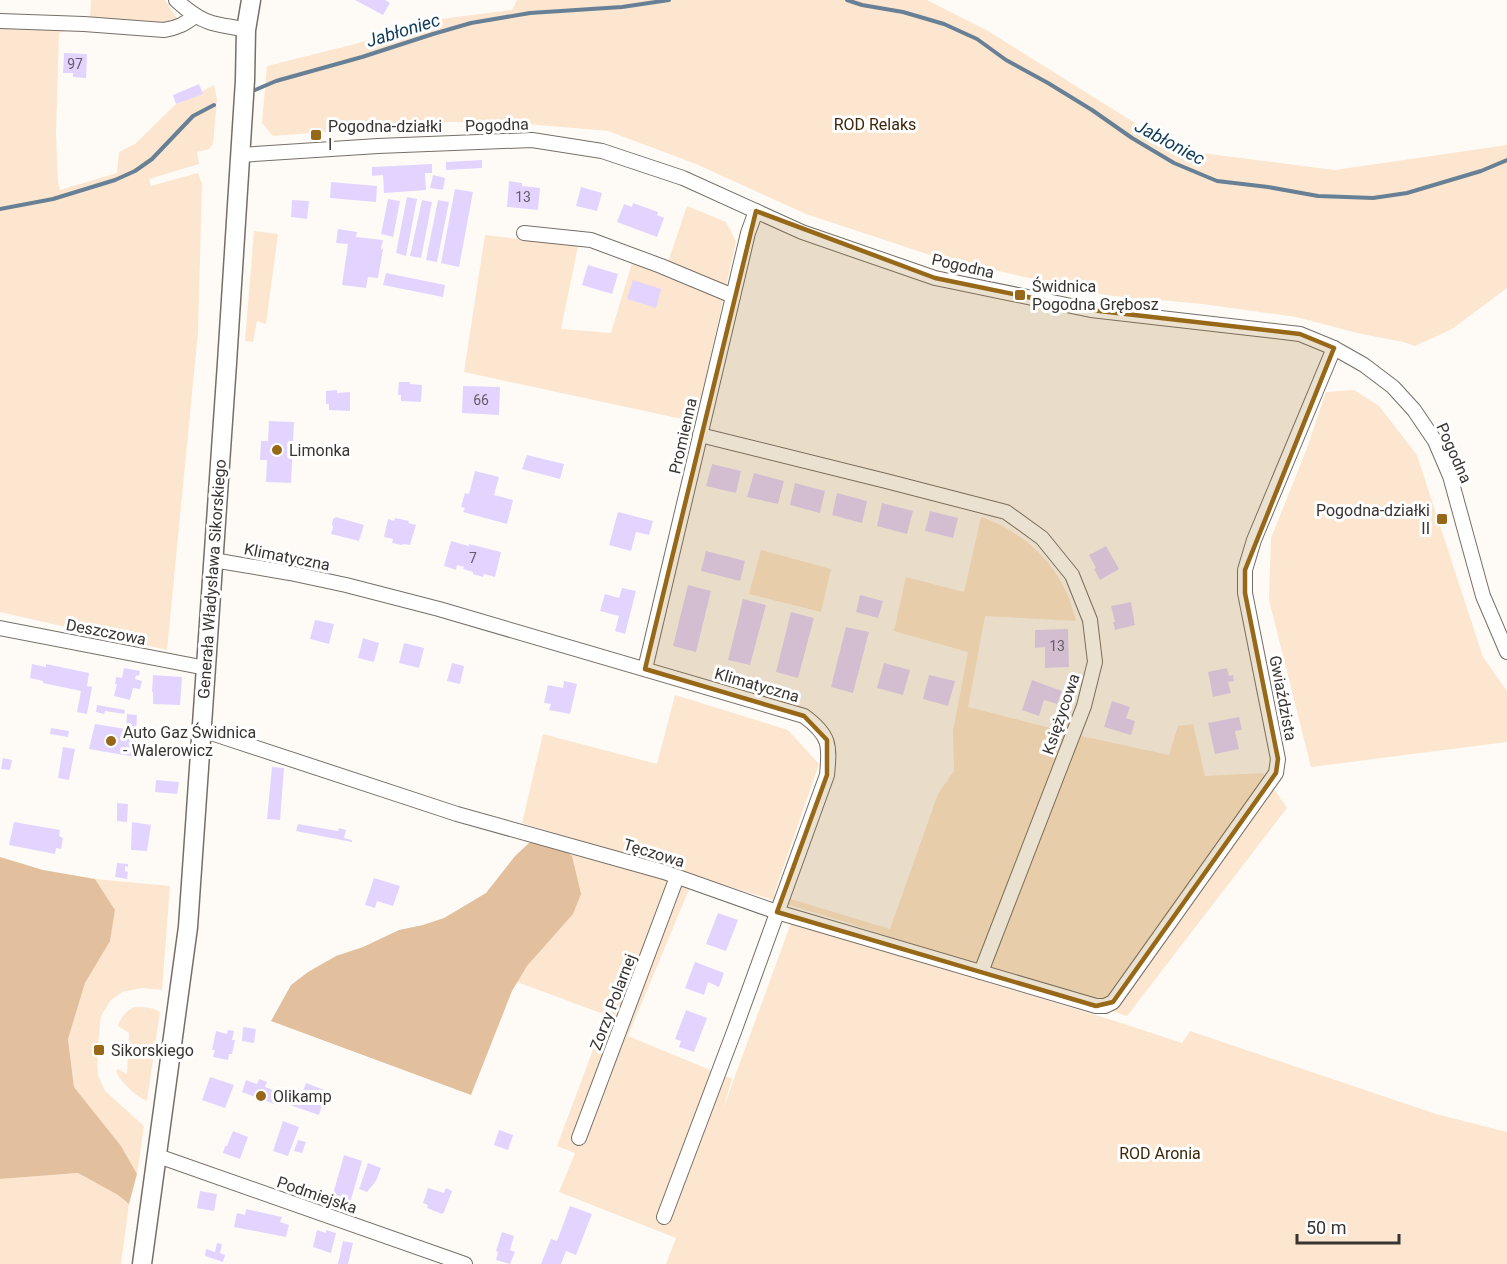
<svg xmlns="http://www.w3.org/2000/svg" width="1507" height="1264" font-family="Roboto,sans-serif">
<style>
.green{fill:#fce6cf}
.forest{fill:#e2c09e}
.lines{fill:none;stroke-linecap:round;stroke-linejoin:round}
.stream{stroke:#688095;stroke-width:4}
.building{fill:#e3d4ff}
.street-casing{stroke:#766f67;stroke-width:16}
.secondary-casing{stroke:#766f67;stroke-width:21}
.street{stroke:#fff;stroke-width:14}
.secondary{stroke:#fff;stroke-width:18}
.marked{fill:#966817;fill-opacity:0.2;stroke:#966817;stroke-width:4.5;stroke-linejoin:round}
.poi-dot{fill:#966817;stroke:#fff;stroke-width:2}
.labels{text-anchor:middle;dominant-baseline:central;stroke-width:6;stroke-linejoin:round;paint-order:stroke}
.number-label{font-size:14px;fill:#635c64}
.park-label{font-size:16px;fill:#3e260a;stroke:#fff}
.street-label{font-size:16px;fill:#383431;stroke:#fff}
.poi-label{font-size:16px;fill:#383431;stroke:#fff;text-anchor:start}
.water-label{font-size:18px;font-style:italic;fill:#0f3a5a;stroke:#fff}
</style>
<rect width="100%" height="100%" fill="#fefbf7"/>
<!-- green -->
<g class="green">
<path d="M 91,0 L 165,0 L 177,18 L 166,23 L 154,24 L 90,18 Z"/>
<path d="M 517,0 L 927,0 L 988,31 L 1178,150 L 1335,170 L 1507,145 L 1507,288 L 1452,329 L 1415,346 L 1403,342 L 1357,333 L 1296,317 L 1203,304 L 1113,296 L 1043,286 L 1033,279 L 933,256 L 806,214 L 696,164 L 608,131 L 516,123 L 447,122 L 273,136 L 262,123 L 267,66 L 355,44 L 440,19 L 512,10 Z"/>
<path d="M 83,27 L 59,33 L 56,133 L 58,182 L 60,190 L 117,173 L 119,152 L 135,144 L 175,105 L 214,85 L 217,99 L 213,144 L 209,149 L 197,152 L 199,164 L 149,179 L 151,186 L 198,173 L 202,184 L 198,332 L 167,650 L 0,612 L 0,28 Z"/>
<path d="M 687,206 L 726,222 L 736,241 L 726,287 L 668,262 Z"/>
<path d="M 254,231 L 278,234 L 266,324 L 257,321 L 253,342 L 245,341 Z"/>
<path d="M 485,235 L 578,246 L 561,329 L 611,333 L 632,263 L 723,300 L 696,422 L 464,372 Z"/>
<path d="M 1354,390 L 1379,406 L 1417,455 L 1483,657 L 1507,691 L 1507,742 L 1311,767 L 1269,600 L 1271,538 L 1307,448 L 1326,392 Z"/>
<path d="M 981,517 C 1018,529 1052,558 1067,594 C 1071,602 1073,612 1076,621 L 985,616 L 968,707 L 1086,737 L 1169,755 L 1178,726 L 1193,724 L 1205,776 L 1263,773 L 1287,808 L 1127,1016 L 848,923 L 522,823 L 543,734 L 657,764 L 675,695 L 788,730 L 819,764 L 774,894 L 890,929 L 938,794 L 954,771 L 953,731 L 968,652 L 894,631 L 906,577 L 964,592 Z"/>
<path d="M 761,550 L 831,569 L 821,612 L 749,594 Z"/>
<path d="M 564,850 L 690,887 L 628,1036 L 732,1079 L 723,1109 L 791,923 L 1115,1021 L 1182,1043 L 1190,1031 L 1436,1114 L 1507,1132 L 1507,1264 L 666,1264 L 676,1238 L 559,1192 L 575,1153 L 557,1146 L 606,1015 L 517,982 L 527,966 L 540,951 Z"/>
<path d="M 95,879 L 170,886 L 162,990 L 142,988 L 122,992 L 110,1001 L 101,1016 L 97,1056 L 98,1075 L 105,1091 L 144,1126 L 137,1174 L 121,1146 L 74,1087 L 68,1038 L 85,983 L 110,940 L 115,910 Z"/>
<path d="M 134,1007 C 143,1007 152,1007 160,1012 L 147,1101 C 137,1097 120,1082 116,1071 L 118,1069 L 127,1074 L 129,1033 L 118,1026 C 121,1017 125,1012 134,1007 Z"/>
<path d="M 78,1173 L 118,1195 L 129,1204 L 121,1264 L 0,1264 L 0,1179 Z"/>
</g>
<!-- forest -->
<g class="forest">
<path d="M 539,842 L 564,850 L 572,856 L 581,894 L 573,914 L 527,966 L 512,991 L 471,1095 L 271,1021 L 291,985 L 308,972 L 336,956 L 363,947 L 399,930 L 423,925 L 444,918 L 486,893 L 515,856 L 529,843 Z"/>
<path d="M 0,857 L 43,870 L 95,879 L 115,910 L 110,941 L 85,983 L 68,1039 L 74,1087 L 121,1146 L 137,1174 L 129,1204 L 118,1195 L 78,1173 L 0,1179 Z"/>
</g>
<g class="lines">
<!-- stream -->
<g class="stream">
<path d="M 847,0 L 862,5 L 903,12 L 944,24 L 977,39 L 1006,60 L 1048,83 L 1092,110 L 1132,138 L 1174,163 L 1217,181 L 1268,187 L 1318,196 L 1373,198 L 1407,193 L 1481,171 L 1507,160"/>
<path d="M 255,90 L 276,81 L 362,57 L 433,34 L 471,23 L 530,13 L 622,7 L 669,0"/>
<path d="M 0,209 L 53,199 L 115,180 L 135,171 L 152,159 L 193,116 L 214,105"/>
</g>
</g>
<!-- building -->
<g class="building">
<path d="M 355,0 L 385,0 L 390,3 L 383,15 Z"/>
<path d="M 64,53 L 87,54 L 86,78 L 73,77 L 73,73 L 63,73 Z"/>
<path d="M 199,84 L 203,94 L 176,104 L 173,95 Z"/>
<path d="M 482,160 L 482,168 L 446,170 L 446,162 Z"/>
<path d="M 432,164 L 432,173 L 425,173 L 426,190 L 384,193 L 383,175 L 372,176 L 372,167 Z"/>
<path d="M 433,175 L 445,178 L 443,190 L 430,188 Z"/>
<path d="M 509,181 L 522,183 L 522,186 L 540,188 L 538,210 L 507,207 Z"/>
<path d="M 331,182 L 377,186 L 376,202 L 330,198 Z"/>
<path d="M 581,187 L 602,193 L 597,211 L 576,206 Z"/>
<path d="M 455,189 L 473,192 L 459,267 L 441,263 Z"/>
<path d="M 407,197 L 417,199 L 406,256 L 396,253 Z"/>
<path d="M 388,199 L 400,201 L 393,237 L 381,234 Z"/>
<path d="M 292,200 L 309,201 L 307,219 L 291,217 Z"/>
<path d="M 422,200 L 432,202 L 421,258 L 410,256 Z"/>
<path d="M 438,200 L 449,202 L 437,262 L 426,260 Z"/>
<path d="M 633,203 L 658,212 L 657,215 L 664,218 L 657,237 L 617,222 L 624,204 L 632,207 Z"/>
<path d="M 338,229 L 357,232 L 356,237 L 383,240 L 381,249 L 383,249 L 378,278 L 368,277 L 366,288 L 342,285 L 348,244 L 336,243 Z"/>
<path d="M 588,265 L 618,274 L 612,294 L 582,285 Z"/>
<path d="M 386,273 L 445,285 L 443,297 L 383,285 Z"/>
<path d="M 633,280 L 661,289 L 656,308 L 627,299 Z"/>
<path d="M 399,382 L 410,382 L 410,384 L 422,385 L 421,402 L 401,401 L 401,395 L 398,395 Z"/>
<path d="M 463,386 L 500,387 L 499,415 L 462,413 Z"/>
<path d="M 337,390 L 337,393 L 350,392 L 350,411 L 329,410 L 329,404 L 326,404 L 326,391 Z"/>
<path d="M 269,421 L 294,422 L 291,483 L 266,482 L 267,460 L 260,460 L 261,441 L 268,441 Z"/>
<path d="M 527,455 L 564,464 L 560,479 L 522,469 Z"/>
<path d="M 712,464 L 741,471 L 736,493 L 706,486 Z"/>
<path d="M 475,471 L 499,477 L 494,495 L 513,500 L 507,524 L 463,512 L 465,508 L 461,507 L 465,493 L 469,494 Z"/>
<path d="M 754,473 L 784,481 L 778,504 L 747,497 Z"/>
<path d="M 795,483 L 825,491 L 820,513 L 790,505 Z"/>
<path d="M 837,493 L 867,501 L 862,523 L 832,515 Z"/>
<path d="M 882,503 L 913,511 L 907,534 L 877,526 Z"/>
<path d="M 930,511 L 958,518 L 953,538 L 925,531 Z"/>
<path d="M 618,512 L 653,521 L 649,535 L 636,532 L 631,551 L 609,545 Z"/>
<path d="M 336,517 L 364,525 L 359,541 L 331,534 L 333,527 L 332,524 L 333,519 Z"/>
<path d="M 395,518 L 409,521 L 408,523 L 416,525 L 410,545 L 403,544 L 402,545 L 392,543 L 393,539 L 384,537 L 388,519 L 394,521 Z"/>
<path d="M 451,541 L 469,546 L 469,544 L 501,552 L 495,577 L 484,574 L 483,577 L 473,574 L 473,572 L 463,569 L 464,567 L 457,565 L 456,570 L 444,566 Z"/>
<path d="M 1106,546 L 1119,569 L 1100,580 L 1094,569 L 1096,568 L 1089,555 Z"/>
<path d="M 706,551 L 745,561 L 740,581 L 701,571 Z"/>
<path d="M 688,585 L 711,591 L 696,652 L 673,646 Z"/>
<path d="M 622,588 L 636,591 L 625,634 L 615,631 L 619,616 L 600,611 L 605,594 L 619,598 Z"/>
<path d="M 860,595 L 883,601 L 878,618 L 856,612 Z"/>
<path d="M 743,599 L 766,605 L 750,665 L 728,660 Z"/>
<path d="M 1131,602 L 1135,625 L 1115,630 L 1113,622 L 1115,622 L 1111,606 Z"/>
<path d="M 791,612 L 814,618 L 798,678 L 776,672 Z"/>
<path d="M 315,620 L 334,624 L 329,644 L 310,639 Z"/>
<path d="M 846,627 L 869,632 L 853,693 L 831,687 Z"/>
<path d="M 1068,629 L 1069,667 L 1045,668 L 1045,647 L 1035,648 L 1035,630 Z"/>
<path d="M 363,638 L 379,643 L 374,662 L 358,658 Z"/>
<path d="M 404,643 L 424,648 L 419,668 L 399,663 Z"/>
<path d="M 452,663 L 464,666 L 460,684 L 447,681 Z"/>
<path d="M 884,663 L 910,670 L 903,695 L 877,688 Z"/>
<path d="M 32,664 L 46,667 L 46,664 L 89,673 L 87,686 L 92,687 L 87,714 L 77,712 L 81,691 L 43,683 L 43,681 L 30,678 Z"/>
<path d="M 124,668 L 140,671 L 139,676 L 136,675 L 135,679 L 142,681 L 140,689 L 133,688 L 130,700 L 114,696 L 117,684 L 115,684 L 116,677 L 122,678 Z"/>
<path d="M 1227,668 L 1229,676 L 1233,675 L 1234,681 L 1228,682 L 1231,693 L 1213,697 L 1208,672 Z"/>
<path d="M 153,675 L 182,677 L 180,705 L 153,704 L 153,692 L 152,692 Z"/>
<path d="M 929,675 L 955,681 L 948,706 L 923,699 Z"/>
<path d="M 1032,680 L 1062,691 L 1057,704 L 1044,700 L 1039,716 L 1022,710 Z"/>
<path d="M 564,681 L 577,684 L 570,714 L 549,710 L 551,704 L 544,703 L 548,685 L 563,688 Z"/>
<path d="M 1112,701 L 1130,707 L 1126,718 L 1135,721 L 1131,735 L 1104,727 Z"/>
<path d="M 97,705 L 125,710 L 124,714 L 105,711 L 104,714 L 96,712 Z"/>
<path d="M 127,714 L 137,715 L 135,757 L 89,749 L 95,724 L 126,729 Z"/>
<path d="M 1239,717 L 1242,730 L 1235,731 L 1239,749 L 1215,754 L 1208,723 Z"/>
<path d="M 51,728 L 69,731 L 68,737 L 50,734 Z"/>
<path d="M 63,747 L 75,749 L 69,780 L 58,778 Z"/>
<path d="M 3,758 L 12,760 L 10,770 L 1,769 Z"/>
<path d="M 272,767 L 284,768 L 280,820 L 267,819 Z"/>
<path d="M 156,780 L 179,782 L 177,794 L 155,792 Z"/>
<path d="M 117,803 L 128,804 L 127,822 L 117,821 Z"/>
<path d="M 14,822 L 60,830 L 59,836 L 63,838 L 61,849 L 56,848 L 55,854 L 9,845 Z"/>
<path d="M 132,822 L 151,825 L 147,851 L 131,850 Z"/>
<path d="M 298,824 L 338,831 L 339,828 L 346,830 L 344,838 L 352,840 L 352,842 L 296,831 Z"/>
<path d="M 117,863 L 128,864 L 128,867 L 125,866 L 125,871 L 128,872 L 127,879 L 115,877 Z"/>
<path d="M 374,878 L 400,886 L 393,906 L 377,901 L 375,908 L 365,905 Z"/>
<path d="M 718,913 L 738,920 L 726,951 L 706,944 Z"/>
<path d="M 695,962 L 724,973 L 719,987 L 708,982 L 704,995 L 685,988 Z"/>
<path d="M 686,1010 L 707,1018 L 694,1052 L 679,1047 L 681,1041 L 675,1039 Z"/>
<path d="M 243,1027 L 256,1029 L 254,1043 L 242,1041 Z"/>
<path d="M 228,1030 L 234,1031 L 232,1040 L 235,1040 L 232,1054 L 229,1054 L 228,1060 L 213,1057 L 215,1050 L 212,1050 L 216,1031 L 227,1034 Z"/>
<path d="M 210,1077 L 234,1085 L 225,1108 L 202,1100 Z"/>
<path d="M 259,1079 L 267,1082 L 265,1087 L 300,1099 L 306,1083 L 327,1091 L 319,1115 L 278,1101 L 277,1105 L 242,1092 L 246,1080 L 257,1084 Z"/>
<path d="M 283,1121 L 299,1127 L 288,1156 L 273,1151 Z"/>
<path d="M 499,1130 L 513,1135 L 508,1150 L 494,1145 Z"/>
<path d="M 233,1131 L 248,1137 L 240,1159 L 223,1153 L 225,1146 L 227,1146 Z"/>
<path d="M 298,1140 L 306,1142 L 302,1153 L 294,1151 Z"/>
<path d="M 344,1155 L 362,1161 L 348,1210 L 330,1205 Z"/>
<path d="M 368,1163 L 381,1168 L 376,1181 L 367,1192 L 359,1189 Z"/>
<path d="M 428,1188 L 444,1193 L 446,1188 L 452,1191 L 444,1212 L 442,1214 L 427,1208 L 428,1205 L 423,1203 Z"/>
<path d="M 200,1191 L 217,1194 L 214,1211 L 197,1208 Z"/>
<path d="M 570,1206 L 592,1214 L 576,1255 L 566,1251 L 561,1264 L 541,1264 L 551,1239 L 557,1241 Z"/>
<path d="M 246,1209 L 282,1217 L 280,1222 L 289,1225 L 286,1237 L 234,1227 L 237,1213 L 245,1215 Z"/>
<path d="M 317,1230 L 326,1233 L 326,1230 L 336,1233 L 331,1253 L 313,1247 Z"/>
<path d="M 502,1232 L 514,1236 L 510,1250 L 515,1252 L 510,1264 L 496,1260 L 498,1252 L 496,1251 Z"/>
<path d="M 343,1241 L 353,1243 L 348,1264 L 338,1264 Z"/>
<path d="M 217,1243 L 222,1244 L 220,1253 L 225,1255 L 223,1262 L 205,1256 L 206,1249 L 215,1252 Z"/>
</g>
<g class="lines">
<defs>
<g id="street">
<path d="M 176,0 C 187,10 198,19 212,23 C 223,26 235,27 246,30"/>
<path d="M 0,21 L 84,24 L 164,30 C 177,28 185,24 195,16"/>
<path d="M 240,155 L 378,146 L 532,140 L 602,151 L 683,178 L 802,232 L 935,278 L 1091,310 L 1300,334 L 1334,348 L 1364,365 L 1393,387 L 1414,410 L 1435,441 L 1450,476 L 1483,596 L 1507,652"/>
<path d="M 524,233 L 591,240 L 661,266 L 733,296"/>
<path d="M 700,435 L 886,481 L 1006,512 L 1042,538 L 1072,575 L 1090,620 L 1095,662 L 1084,706 L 981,972"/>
<path d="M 213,560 L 290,573 L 346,585 L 439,609 L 804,716 C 830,735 830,745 827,775 L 735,1029 L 664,1217"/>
<path d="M 0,628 L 206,668"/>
<path d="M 645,669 L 748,233 L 756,211"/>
<path d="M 202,730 L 457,814 L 664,872 L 777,912 L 1096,1006 L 1105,1006 L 1113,1002 L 1276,773 L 1278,759 L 1245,593 L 1245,570 L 1254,540 L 1334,348"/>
<path d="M 579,1138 L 677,877"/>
<path d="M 158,1156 L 465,1264"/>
</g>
<path id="secondary" d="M 142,1264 L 188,927 L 227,363 L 245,80 L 246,30 L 251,0"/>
</defs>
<!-- street casing -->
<use href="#street" class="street-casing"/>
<!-- secondary casing -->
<use href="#secondary" class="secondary-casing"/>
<!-- street -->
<use href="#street" class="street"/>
<!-- secondary -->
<use href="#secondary" class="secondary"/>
</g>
<!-- marked area -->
<path class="marked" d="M 756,211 L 935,278 L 1091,310 L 1300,334 L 1334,348 L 1245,570 L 1245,593 L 1278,759 L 1276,773 L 1113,1002 L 1096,1006 L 777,912 L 827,775 L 827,740 L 804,716 L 645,669 Z"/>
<!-- markers -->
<g class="poi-dot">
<rect x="310" y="129" width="12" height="12" rx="3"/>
<rect x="1014" y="289" width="12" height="12" rx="3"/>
<circle cx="277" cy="450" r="6"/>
<rect x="1436" y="513" width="12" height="12" rx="3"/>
<circle cx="111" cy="741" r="6"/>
<rect x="93" y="1044" width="12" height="12" rx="3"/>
<circle cx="261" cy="1096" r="6"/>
</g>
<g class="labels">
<!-- number labels -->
<g class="number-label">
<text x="75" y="64">97</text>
<text x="523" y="197">13</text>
<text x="481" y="400">66</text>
<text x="473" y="558">7</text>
<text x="1057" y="646">13</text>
</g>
<!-- park labels -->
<g class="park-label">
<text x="875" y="124">ROD Relaks</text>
<text x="1160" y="1153">ROD Aronia</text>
</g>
<!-- street labels -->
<g class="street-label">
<text transform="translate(497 125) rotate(-2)">Pogodna</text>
<text transform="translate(963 266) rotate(13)">Pogodna</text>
<text transform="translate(683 436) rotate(-77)">Promienna</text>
<text transform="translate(1454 453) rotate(66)">Pogodna</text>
<text transform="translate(287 557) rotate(11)">Klimatyczna</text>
<text transform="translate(212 579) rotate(-86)">Generała Władysława Sikorskiego</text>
<text transform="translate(106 632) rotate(11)">Deszczowa</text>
<text transform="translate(757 685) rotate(16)">Klimatyczna</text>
<text transform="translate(1283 698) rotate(79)">Gwiaździsta</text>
<text transform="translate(1061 714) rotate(-71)">Księżycowa</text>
<text transform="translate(654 853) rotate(17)">Tęczowa</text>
<text transform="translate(613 1002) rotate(-69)">Zorzy Polarnej</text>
<text transform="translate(317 1195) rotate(19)">Podmiejska</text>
</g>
<!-- poi labels -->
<g class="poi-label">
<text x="328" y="126">Pogodna-działki<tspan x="328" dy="18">I</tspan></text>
<text x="1032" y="286">Świdnica<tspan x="1032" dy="18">Pogodna Grębosz</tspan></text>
<text x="289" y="450">Limonka</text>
<text x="1430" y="510" text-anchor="end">Pogodna-działki<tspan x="1430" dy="18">II</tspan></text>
<text x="123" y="732">Auto Gaz Świdnica<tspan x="123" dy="18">- Walerowicz</tspan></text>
<text x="111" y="1050">Sikorskiego</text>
<text x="273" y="1096">Olikamp</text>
</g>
<!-- water labels -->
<g class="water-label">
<text transform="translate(403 30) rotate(-17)">Jabłoniec</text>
<text transform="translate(1170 142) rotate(28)">Jabłoniec</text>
</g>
</g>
<!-- scale -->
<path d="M1297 1234v9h102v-9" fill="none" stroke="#383431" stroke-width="3"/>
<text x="1306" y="1234" font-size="18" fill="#383431" stroke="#ffffff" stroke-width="4.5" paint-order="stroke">50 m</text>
</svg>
